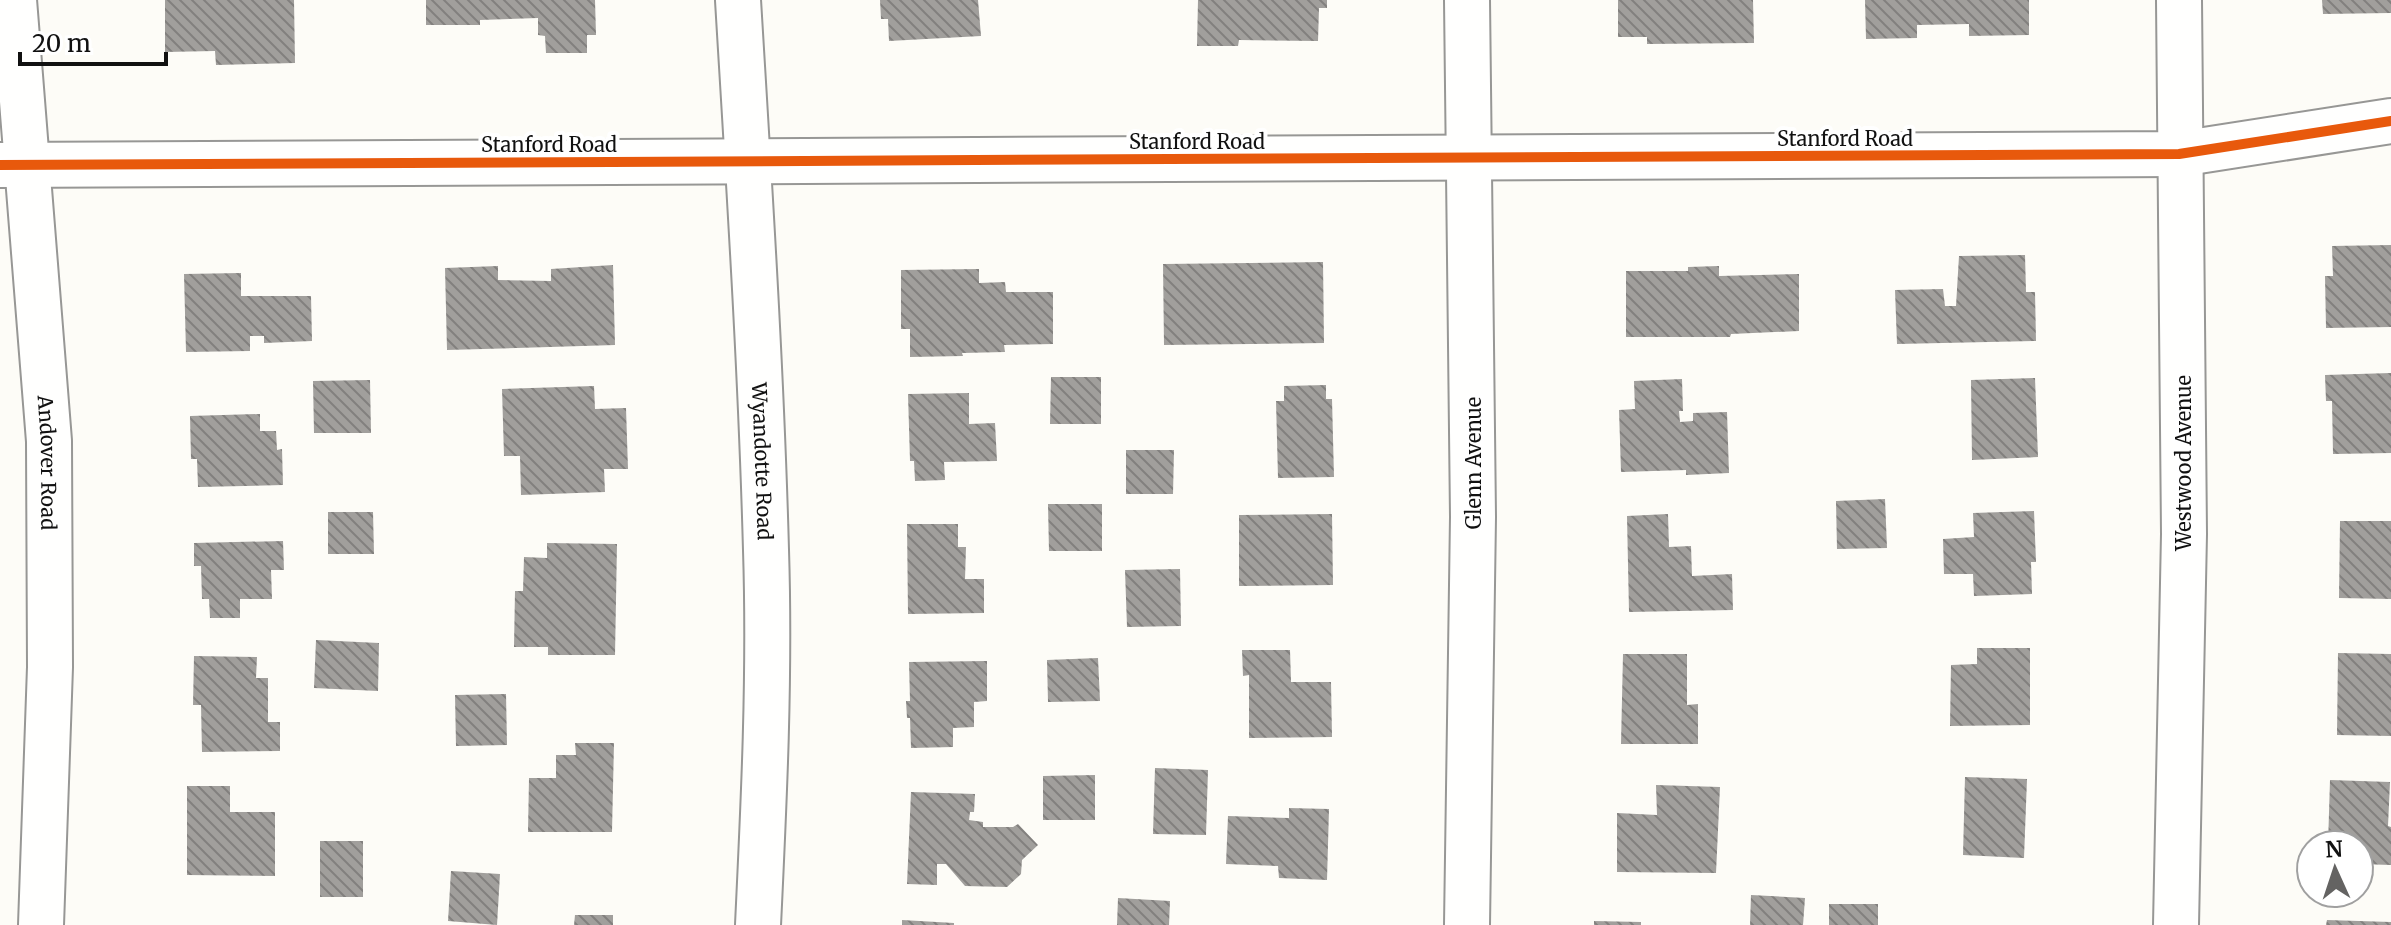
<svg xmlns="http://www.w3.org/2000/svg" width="2391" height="925" font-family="Merriweather,serif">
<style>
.building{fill:url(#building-back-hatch)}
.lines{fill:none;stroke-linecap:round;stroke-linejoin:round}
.street-casing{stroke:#979795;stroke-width:48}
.street{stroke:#fffffe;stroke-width:44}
.cycleway-casing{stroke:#fff;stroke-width:15}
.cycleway{stroke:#e8590c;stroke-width:10}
.labels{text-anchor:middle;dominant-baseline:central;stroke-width:8;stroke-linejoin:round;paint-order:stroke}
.street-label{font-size:20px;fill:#111;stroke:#fff}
</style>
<defs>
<pattern id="building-back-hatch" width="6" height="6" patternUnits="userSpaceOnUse" patternTransform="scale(2)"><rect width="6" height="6" fill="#a19f9c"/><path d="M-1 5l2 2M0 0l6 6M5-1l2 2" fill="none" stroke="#82807e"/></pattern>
</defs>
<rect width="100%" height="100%" fill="#fdfcf7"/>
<!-- building -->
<g class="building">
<path d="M 165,0 L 294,0 L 295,63 L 216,65 L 215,51 L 165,52 Z"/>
<path d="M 426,0 L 595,0 L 596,35 L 587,35 L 587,53 L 546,53 L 545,36 L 538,35 L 538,18 L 480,20 L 480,25 L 426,25 Z"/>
<path d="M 880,0 L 978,0 L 981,36 L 889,41 L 888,19 L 881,19 Z"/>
<path d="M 1198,0 L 1327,0 L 1327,8 L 1319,8 L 1318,41 L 1239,40 L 1238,46 L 1197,46 Z"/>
<path d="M 1618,0 L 1753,0 L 1754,43 L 1647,44 L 1647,37 L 1618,37 Z"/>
<path d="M 1865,0 L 2029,0 L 2029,35 L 1969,36 L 1969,24 L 1917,25 L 1917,38 L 1866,39 Z"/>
<path d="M 2322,0 L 2391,0 L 2391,13 L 2323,14 Z"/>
<path d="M 2391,245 L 2391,327 L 2326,328 L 2325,276 L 2333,276 L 2332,246 Z"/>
<path d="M 2025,255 L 2026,292 L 2035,292 L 2036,341 L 1897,344 L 1895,290 L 1943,289 L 1945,306 L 1956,306 L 1959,256 Z"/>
<path d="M 1323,262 L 1324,343 L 1164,345 L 1163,264 Z"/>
<path d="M 613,265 L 615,345 L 447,350 L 445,268 L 498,266 L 498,280 L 551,281 L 551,269 Z"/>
<path d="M 1719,266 L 1719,276 L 1799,274 L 1799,331 L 1731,334 L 1730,337 L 1626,337 L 1626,271 L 1688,271 L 1688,267 Z"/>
<path d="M 979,269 L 979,283 L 1005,282 L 1006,292 L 1053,292 L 1053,344 L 1004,345 L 1005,352 L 962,353 L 963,356 L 910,357 L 910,329 L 901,329 L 901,270 Z"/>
<path d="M 241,273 L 241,296 L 311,296 L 312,341 L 264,343 L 264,336 L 250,336 L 250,351 L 186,352 L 184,274 Z"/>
<path d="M 2391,373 L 2391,453 L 2333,454 L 2332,401 L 2326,401 L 2325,375 Z"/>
<path d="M 1051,377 L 1101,377 L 1101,424 L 1050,424 Z"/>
<path d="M 2035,378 L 2038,457 L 1972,460 L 1971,380 Z"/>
<path d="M 1682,379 L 1683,411 L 1679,411 L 1680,422 L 1693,421 L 1693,413 L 1727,412 L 1729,473 L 1686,475 L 1686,470 L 1621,472 L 1619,410 L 1635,409 L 1634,381 Z"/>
<path d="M 370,380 L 371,433 L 314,433 L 313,381 Z"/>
<path d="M 1326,385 L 1326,399 L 1332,399 L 1334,477 L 1278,478 L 1276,401 L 1284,401 L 1284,386 Z"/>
<path d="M 594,386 L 595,409 L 626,408 L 628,469 L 604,469 L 605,492 L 521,495 L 520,456 L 504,456 L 502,389 Z"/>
<path d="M 969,393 L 969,424 L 995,423 L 997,461 L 944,462 L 945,480 L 915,481 L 914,461 L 910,461 L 908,394 Z"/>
<path d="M 260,414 L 260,431 L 276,431 L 277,450 L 282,449 L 283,485 L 198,487 L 197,459 L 191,459 L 190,416 Z"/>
<path d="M 1126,450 L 1174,450 L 1173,494 L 1126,494 Z"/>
<path d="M 1885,499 L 1887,548 L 1837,549 L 1836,501 Z"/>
<path d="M 1048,504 L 1102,504 L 1102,551 L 1049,551 Z"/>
<path d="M 2034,511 L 2036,562 L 2031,562 L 2032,594 L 1974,596 L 1973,574 L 1944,574 L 1943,539 L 1974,537 L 1973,513 Z"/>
<path d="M 328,512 L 373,512 L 374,554 L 328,554 Z"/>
<path d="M 1332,514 L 1333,585 L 1239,586 L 1239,515 Z"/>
<path d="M 1668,514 L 1669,547 L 1691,546 L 1692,576 L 1732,574 L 1733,610 L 1629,612 L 1627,516 Z"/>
<path d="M 2340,521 L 2391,521 L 2391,599 L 2339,598 Z"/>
<path d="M 907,524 L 958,524 L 958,547 L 966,547 L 965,579 L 984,579 L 984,613 L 908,614 Z"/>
<path d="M 283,541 L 284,570 L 271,570 L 272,599 L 240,599 L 240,618 L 210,618 L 209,599 L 202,599 L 201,566 L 194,566 L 194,543 Z"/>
<path d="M 547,543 L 617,544 L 615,655 L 548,655 L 548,647 L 514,647 L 515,591 L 523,591 L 524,557 L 547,558 Z"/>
<path d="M 1180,569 L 1181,626 L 1127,627 L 1125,570 Z"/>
<path d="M 316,640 L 379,643 L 378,691 L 314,688 Z"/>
<path d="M 1977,648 L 2030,648 L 2030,725 L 1950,726 L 1951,665 L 1977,664 Z"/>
<path d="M 1242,650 L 1290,650 L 1291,682 L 1331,682 L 1332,737 L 1249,738 L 1249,675 L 1243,676 Z"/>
<path d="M 2338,653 L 2391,654 L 2391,736 L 2337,735 Z"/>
<path d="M 1623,654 L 1687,654 L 1687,705 L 1698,704 L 1698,744 L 1621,744 Z"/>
<path d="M 194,656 L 257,657 L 256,678 L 268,678 L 268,722 L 280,722 L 280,751 L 202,752 L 201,705 L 193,705 Z"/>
<path d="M 1098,658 L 1100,701 L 1048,702 L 1047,660 Z"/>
<path d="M 987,661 L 987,701 L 974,702 L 974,727 L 953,728 L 953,747 L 911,748 L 910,718 L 907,718 L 906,701 L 910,701 L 909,662 Z"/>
<path d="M 506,694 L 507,745 L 456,746 L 455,695 Z"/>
<path d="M 575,743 L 614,743 L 612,832 L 528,832 L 529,778 L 556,778 L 556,755 L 576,755 Z"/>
<path d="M 1155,768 L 1208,770 L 1206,835 L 1153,834 Z"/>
<path d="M 1095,775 L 1095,820 L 1043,820 L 1043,776 Z"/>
<path d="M 1965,777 L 2027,779 L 2024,858 L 1963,855 Z"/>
<path d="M 2330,780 L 2390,782 L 2388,826 L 2391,827 L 2391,865 L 2359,864 L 2359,845 L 2328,845 Z"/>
<path d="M 1656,785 L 1720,787 L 1716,873 L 1617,872 L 1617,813 L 1657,815 Z"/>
<path d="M 187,786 L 230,786 L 230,812 L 275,812 L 275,876 L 187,875 Z"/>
<path d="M 911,792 L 975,794 L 974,812 L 970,812 L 969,820 L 983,822 L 983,827 L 1013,827 L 1018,824 L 1038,845 L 1022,860 L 1021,874 L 1007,887 L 965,886 L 946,864 L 937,864 L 937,885 L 907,884 Z"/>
<path d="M 1289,808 L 1329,809 L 1327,880 L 1279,878 L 1278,866 L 1226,864 L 1228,816 L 1289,818 Z"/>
<rect x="320" y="841" width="43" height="56"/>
<path d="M 451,871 L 500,874 L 497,925 L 448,921 Z"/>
<path d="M 1751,895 L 1805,898 L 1803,925 L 1750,925 Z"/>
<path d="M 1118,898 L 1170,901 L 1169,925 L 1117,925 Z"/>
<rect x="1829" y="904" width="49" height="21"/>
<path d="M 575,915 L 613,915 L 613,925 L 574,925 Z"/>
<path d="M 902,920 L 954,923 L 954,925 L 902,925 Z"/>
<path d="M 2327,920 L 2391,922 L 2391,925 L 2326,925 Z"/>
<path d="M 1594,921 L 1641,922 L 1641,925 L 1594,925 Z"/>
</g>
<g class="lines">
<defs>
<g id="street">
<path id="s1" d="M 14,0 L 49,441 L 50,667 L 41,925"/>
<path id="s2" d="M 738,0 C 749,183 761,366 766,550 C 770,675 764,800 758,925"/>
<path d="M 0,165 L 2179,154 L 2391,121"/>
<path d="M 1467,925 L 1473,517 L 1467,0"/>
<path d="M 2176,925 L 2184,534 L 2179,0"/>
</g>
</defs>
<!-- street casing -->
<use href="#street" class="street-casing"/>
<!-- street -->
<use href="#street" class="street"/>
<defs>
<path id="cycleway" d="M 0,165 L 2179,154 L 2391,121"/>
</defs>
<!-- cycleway casing -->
<use href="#cycleway" class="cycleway-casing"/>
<!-- cycleway -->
<use href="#cycleway" class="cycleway"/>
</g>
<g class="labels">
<!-- street labels -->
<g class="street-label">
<text x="1845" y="138">Stanford Road</text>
<text x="1197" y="141">Stanford Road</text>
<text x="549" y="144">Stanford Road</text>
<text stroke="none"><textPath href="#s1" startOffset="464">Andover Road</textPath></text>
<text stroke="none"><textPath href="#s2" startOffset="462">Wyandotte Road</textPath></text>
<text transform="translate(1473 463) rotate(-90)">Glenn Avenue</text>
<text transform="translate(2183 463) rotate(-90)">Westwood Avenue</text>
</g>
</g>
<!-- north arrow -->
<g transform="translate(2335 869) rotate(357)"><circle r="38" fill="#ffffff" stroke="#a0a0a0" stroke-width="2"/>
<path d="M0-6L14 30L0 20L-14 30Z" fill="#646362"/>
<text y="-12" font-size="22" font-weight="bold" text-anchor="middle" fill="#111111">N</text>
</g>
<!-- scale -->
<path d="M20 52v12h146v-12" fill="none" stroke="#111111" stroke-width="4"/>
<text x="32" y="52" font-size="24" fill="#111111" stroke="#ffffff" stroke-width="6" paint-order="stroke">20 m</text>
</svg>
